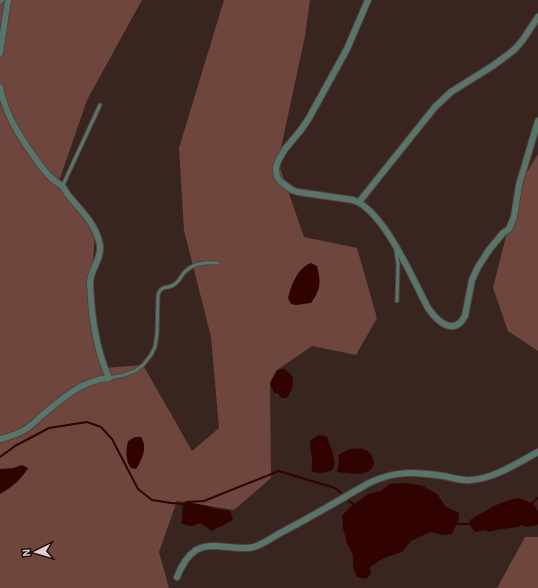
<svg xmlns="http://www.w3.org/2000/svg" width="538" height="588" font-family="'Alegreya Sans',sans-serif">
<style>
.green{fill:#6f463e}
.water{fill:#300200}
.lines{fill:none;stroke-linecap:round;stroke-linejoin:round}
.stream{stroke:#300200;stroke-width:2}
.service-casing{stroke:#53403c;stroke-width:5}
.minor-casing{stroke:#53403c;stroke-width:8}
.service{stroke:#59746b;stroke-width:3}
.minor{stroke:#59746b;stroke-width:6}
</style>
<rect width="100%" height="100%" fill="#392520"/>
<!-- green -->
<g class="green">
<path d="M 2,0 L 142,0 L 87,100 L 58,184 L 95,232 L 91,294 L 104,368 L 143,365 L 192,451 L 219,428 L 211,337 L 184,230 L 179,148 L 224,0 L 310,0 L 305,36 L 278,162 L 304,237 L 357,248 L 377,318 L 356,355 L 312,346 L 277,370 L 270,383 L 271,478 L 234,510 L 177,501 L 159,552 L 169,588 L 0,588 L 0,4 Z"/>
<path d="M 538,154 L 538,351 L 508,331 L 493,288 L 519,185 Z"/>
<path d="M 525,537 L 538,537 L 538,588 L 497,588 Z"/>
</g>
<!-- water -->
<g class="water">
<path d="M 311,263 L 317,266 C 321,282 321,289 311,303 L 296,305 L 291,304 L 288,298 C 291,286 297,268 311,263 Z"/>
<path d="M 285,369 C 287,371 290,374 292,376 C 295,383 291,392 287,398 L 282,398 L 277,393 L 274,393 L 270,383 L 277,370 Z"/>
<path d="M 319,435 L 325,436 L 327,437 C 334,457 345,477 312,472 C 311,467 313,464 312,459 C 311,453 310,447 310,442 L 312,439 Z"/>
<path d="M 135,437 L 141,437 C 148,447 142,460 136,469 L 131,468 C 125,460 126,450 128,441 Z"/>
<path d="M 350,449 C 354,449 359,448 363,449 C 372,451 379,464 369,471 C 361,476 347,473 337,472 L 339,460 L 338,455 Z"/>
<path d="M 22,465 L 28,468 C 22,479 11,488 0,494 L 0,469 L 13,468 Z"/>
<path d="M 406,483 L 423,486 L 437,494 L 446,507 L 459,513 L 459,519 L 452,534 L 443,535 L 430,532 L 411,541 L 402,552 L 384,558 L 370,567 L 371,574 L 366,579 L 357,577 L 353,567 L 353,555 L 347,543 L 343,528 L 342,516 L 350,507 L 356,503 L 368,494 L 381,491 L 390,484 Z"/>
<path d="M 518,498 C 525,500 537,504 538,512 C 538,516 538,521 538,525 L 527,527 L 521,525 L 518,527 L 495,530 L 490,532 L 484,530 L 475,532 L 469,524 L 470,520 C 485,511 500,501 518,498 Z"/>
<path d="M 187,502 L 208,506 L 213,508 L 230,511 L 233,520 L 212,531 L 200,523 C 192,527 189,527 181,523 C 183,516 182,510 183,504 Z"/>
</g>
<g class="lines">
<!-- stream -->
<g class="stream">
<path d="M 0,457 L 15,446 L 49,428 L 87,422 L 101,427 L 112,439 L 138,489 L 152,500 L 171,503 L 183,504 L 187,502 L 204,501 L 279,471 L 335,488 L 341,493"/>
<path d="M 349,501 L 355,505"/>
<path d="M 530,505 L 538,498"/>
<path d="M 456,524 L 471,524"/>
</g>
<defs>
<g id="service">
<path d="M 62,187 L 100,105"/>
<path d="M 396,251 L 398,264 L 397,301"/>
<path d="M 109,378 L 124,375 L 135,371 L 143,365 L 151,355 L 155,347 L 157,334 L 158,295 C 161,284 168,290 175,284 C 178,282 181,277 183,274 C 192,263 204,262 218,263"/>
</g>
<g id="minor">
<path d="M 368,0 L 347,49 L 309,118 L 301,130 L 285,149 L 278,161 L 276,167 L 276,171 L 277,177 L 281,182 L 292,190 L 298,192 L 353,200 C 384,210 413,280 428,308 C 437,321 454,337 465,316 L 472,280 L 478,267 L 489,250 L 503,233 L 509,229 L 514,217 L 519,185 L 538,121"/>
<path d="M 0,1 L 1,0"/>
<path d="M 0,53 L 8,0"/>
<path d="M 0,87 C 5,113 18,134 33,155 C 37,161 41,167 46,172 C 50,178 56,182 62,186 C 65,189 66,193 69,196 C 81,211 94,222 99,241 C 104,256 91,268 90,282 C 90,288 91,294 91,300 C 93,326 98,354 109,378 C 81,380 61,400 40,417 C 36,421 31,426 26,429 C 18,434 9,437 0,439"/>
<path d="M 359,202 L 435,107 L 451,92 L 494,65 L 514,50 L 522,41 L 538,17"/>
<path d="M 177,577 C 181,567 187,556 196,550 C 214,540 235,552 254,547 C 264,544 274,536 284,531 C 313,516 341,499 369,483 C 396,470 416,472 444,476 C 453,478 462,481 471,480 C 496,478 517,463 538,452"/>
</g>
</defs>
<!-- service casing -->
<use href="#service" class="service-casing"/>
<!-- minor casing -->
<use href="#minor" class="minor-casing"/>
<!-- service -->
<use href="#service" class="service"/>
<!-- minor -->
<use href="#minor" class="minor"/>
</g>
<!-- north arrow -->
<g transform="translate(36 552) rotate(265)" stroke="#1a110e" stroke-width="3" paint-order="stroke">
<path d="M0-3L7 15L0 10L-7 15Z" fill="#ded0cd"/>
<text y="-6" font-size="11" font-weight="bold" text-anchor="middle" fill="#ded0cd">N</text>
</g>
</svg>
